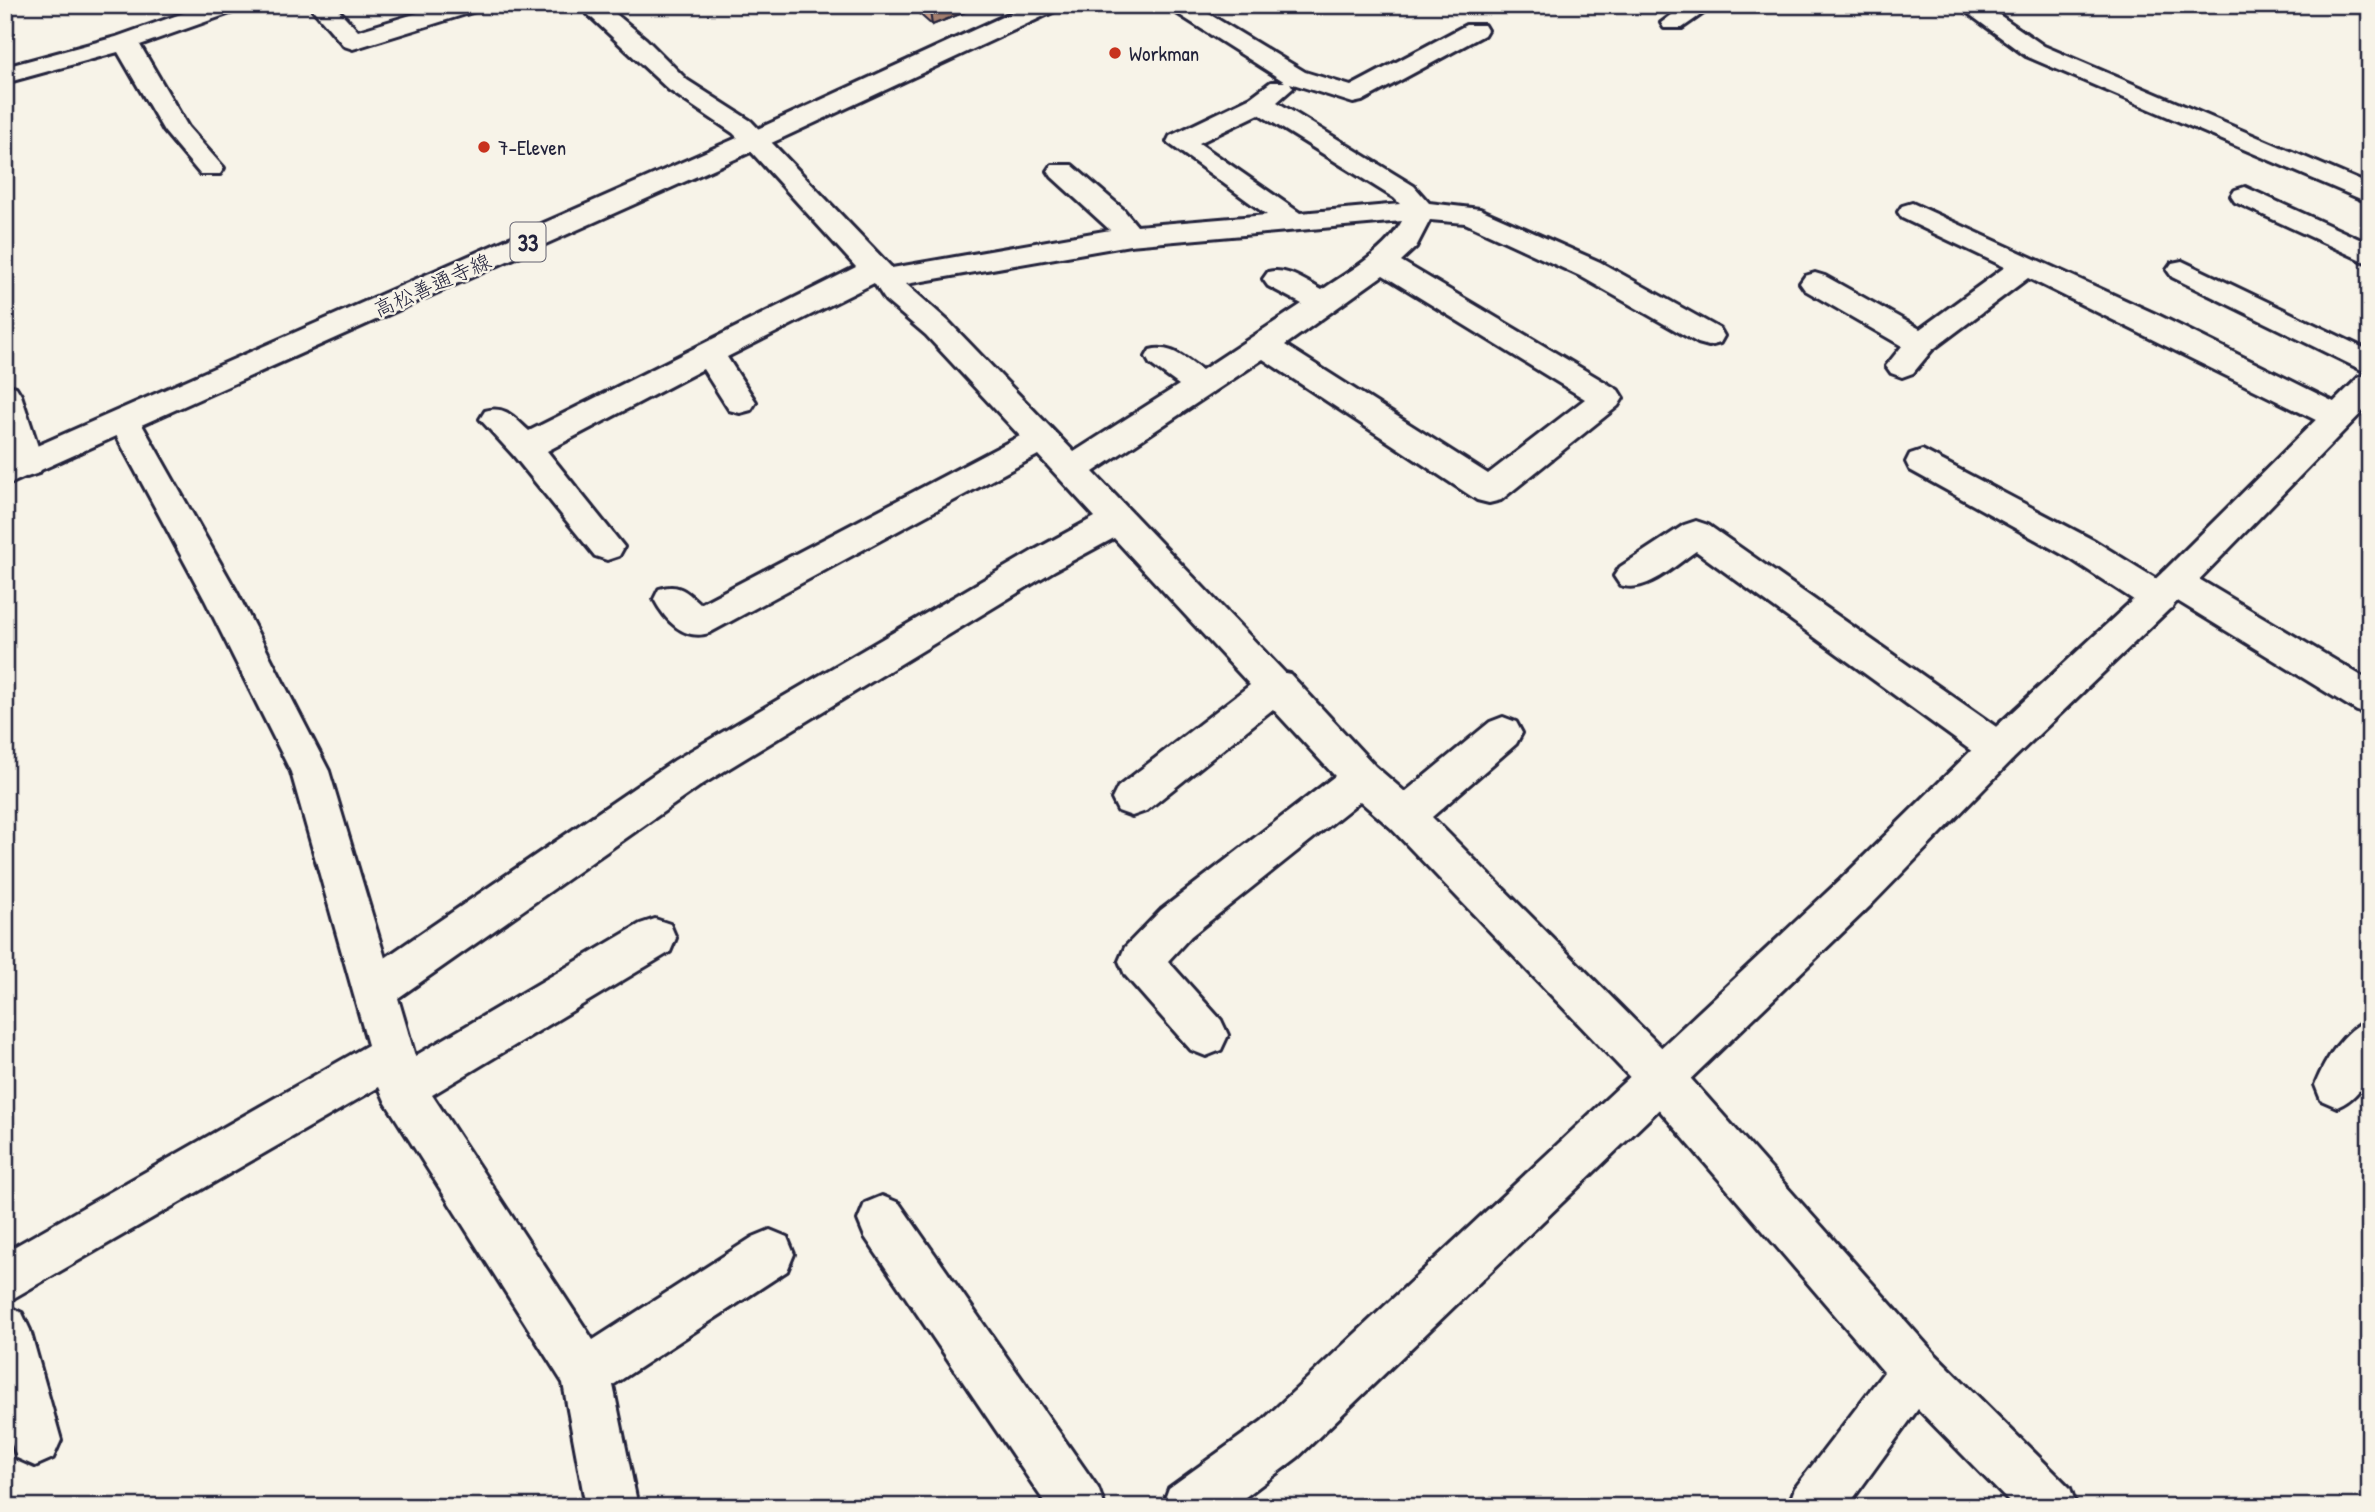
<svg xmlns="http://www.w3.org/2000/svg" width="2375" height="1512" font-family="'Patrick Hand','Klee One',sans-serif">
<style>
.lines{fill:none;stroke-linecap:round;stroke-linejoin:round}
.minor-casing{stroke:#22223b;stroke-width:6}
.tertiary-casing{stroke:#22223b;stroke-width:6}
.primary-casing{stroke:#22223b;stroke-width:6}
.minor{fill:#f7f3e8;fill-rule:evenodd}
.tertiary{fill:#f7f3e8;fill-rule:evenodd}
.primary{fill:#f7f3e8;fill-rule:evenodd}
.wall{fill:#c89b87;stroke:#22223b;stroke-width:2}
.shaded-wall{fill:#a37e6e;stroke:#22223b;stroke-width:2}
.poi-dot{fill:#c8321e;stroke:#f7f3e8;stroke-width:2.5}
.labels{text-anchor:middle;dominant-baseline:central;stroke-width:5;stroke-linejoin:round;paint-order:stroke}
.far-poi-label{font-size:21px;fill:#22223b;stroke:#f7f3e8;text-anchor:start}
.far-street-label{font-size:21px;fill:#22223b;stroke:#f7f3e8}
.shield{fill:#f7f3e8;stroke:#62616f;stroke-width:2}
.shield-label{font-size:23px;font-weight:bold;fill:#22223b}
</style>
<rect width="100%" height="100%" fill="#f7f3e8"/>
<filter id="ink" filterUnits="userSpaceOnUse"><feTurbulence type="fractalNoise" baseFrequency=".0143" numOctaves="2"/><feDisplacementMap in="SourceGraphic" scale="14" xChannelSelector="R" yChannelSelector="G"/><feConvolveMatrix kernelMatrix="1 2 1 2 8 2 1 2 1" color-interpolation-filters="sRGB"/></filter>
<g filter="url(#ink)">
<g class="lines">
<defs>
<g id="minor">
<path d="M 206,5 L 242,5 L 239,10 L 140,45 L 188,127 L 224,168 L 220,174 L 200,174 L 164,131 L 118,52 L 5,83 L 5,67 L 116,37 Z"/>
<path d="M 309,5 L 334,5 L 358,31 L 444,5 L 482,5 L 479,10 L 353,49 L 344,46 Z"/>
<path d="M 578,5 L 605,5 L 646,39 L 687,80 L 751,121 L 892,268 L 1110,230 L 1052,177 L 1048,171 L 1052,165 L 1072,165 L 1123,209 L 1137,226 L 1267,215 L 1167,142 L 1170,136 L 1251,97 L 1271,82 L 1285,82 L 1164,5 L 1194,5 L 1305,72 L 1351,86 L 1466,25 L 1484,25 L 1487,30 L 1484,35 L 1362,101 L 1353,103 L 1290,83 L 1293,88 L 1277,102 L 1414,186 L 1429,203 L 1480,209 L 1600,262 L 1720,329 L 1724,336 L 1720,343 L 1709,346 L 1698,343 L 1580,276 L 1465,223 L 1430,220 L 1416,247 L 1401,261 L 1618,390 L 1623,398 L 1618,406 L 1501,500 L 1489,503 L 1477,500 L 1263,359 L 1093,472 L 1285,673 L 1290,674 L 1375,766 L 1405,792 L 1490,722 L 1503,717 L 1516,722 L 1522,733 L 1516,744 L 1432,817 L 1676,1062 L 1934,1353 L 2070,1488 L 2077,1507 L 2014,1507 L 1918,1409 L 1847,1507 L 1788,1507 L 1795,1488 L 1884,1372 L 1644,1092 L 1391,828 L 1360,801 L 1191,936 L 1168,961 L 1221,1020 L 1228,1035 L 1221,1050 L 1206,1056 L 1191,1050 L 1125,975 L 1119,961 L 1125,947 L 1161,910 L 1335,776 L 1273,709 L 1146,811 L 1132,816 L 1118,811 L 1112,799 L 1118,787 L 1250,685 L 1114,538 L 1055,570 L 703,784 L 398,998 L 415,1056 L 640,924 L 655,919 L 670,924 L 676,938 L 670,952 L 432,1095 L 593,1340 L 753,1237 L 770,1230 L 787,1237 L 794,1254 L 787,1271 L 613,1385 L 638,1507 L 586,1507 L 563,1383 L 386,1103 L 379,1087 L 5,1303 L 5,1252 L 368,1045 L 291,772 L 205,600 L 109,422 L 114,414 L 125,411 L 136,414 L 235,589 L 329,771 L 385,958 L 675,760 L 1031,552 L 1095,517 L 1038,455 L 709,633 C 684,641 665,620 654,599 L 659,589 C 679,583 686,591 700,604 L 1020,436 L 926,335 L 886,301 L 874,283 L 727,357 L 756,402 L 751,410 L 740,413 L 729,410 L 703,369 L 547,451 L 624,547 L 619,556 L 607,560 L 595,556 L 514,456 L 480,419 L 485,411 C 506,405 514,418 529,431 L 856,267 L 746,146 L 733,133 L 669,90 ZM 1259,114 L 1394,198 L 1400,204 L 1300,213 L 1199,143 ZM 1402,221 C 1386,252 1350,270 1322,290 C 1305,281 1287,267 1268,272 L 1263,279 L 1268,286 L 1302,304 L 1202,370 C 1185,359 1171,344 1150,350 L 1146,357 L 1150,364 L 1179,385 L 1074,452 L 948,321 L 906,284 L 1130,245 ZM 1383,275 L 1585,399 L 1488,474 L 1285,345 Z"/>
<path d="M 1685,5 L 1715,5 L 1682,28 L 1664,28 L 1661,23 Z"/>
<path d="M 1957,5 L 1985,5 L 2044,46 L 2370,185 L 2370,203 L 2026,56 Z"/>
<path d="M 2245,187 L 2370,244 L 2370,264 L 2235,202 L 2231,196 L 2235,190 Z"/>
<path d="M 1912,203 L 2160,316 L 2348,409 L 2353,417 L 2348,425 L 2337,428 L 2326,425 L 2028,278 L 1932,350 L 1913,373 L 1902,377 L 1891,373 L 1886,366 L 1902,346 L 1805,290 L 1800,283 L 1805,276 L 1815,273 L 1825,276 L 1920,329 L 2005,267 L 1902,218 L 1898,212 L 1902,206 Z"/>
<path d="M 2182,261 L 2370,351 L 2370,374 L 2172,277 L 2167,270 L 2172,263 Z"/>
<path d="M 5,384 L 16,387 L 21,395 L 44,465 L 39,473 L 27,477 L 15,473 C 0,447 5,414 5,384 Z"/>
<path d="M 1922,450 L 2095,541 L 2158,580 L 2163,572 L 2175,568 L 2187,572 L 2370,681 L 2370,715 L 2357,711 L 2176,600 L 2172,608 L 2159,612 L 2146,608 L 2071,559 L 1910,470 L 1906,462 L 1910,454 Z"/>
<path d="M 1696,521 L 1708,525 L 2012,738 L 2017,749 L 2012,760 L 1998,765 L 1984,760 L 1696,551 C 1674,566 1646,594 1620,585 L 1614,576 L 1620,567 L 1684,525 Z"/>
<path d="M 2370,1019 C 2370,1057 2375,1090 2337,1107 L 2321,1100 L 2315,1085 C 2325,1060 2344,1029 2370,1019 Z"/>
<path d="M 882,1196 L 899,1203 L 1098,1488 L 1105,1507 L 1048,1507 L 865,1237 L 858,1220 L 865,1203 Z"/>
<path d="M 5,1305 L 22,1313 L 30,1330 L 61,1440 L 53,1458 L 35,1466 L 17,1458 L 5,1425 Z"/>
</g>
<path id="tertiary" d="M 2370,374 L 2370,404 L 2187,592 L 2012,760 L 1870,906 L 1298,1457 L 1232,1507 L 1162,1507 L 1169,1488 L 1262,1421 L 1840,880 L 1984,738 L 2163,572 L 2359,377 Z"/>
<path id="primary" d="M 1028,5 L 1060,5 L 1057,10 L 780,139 L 5,486 L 5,460 L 762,127 Z"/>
</defs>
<!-- minor casing -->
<use href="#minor" class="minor-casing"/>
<!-- tertiary casing -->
<use href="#tertiary" class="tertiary-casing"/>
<!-- primary casing -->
<use href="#primary" class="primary-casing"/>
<!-- minor -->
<use href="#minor" class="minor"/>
<!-- tertiary -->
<use href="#tertiary" class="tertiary"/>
<!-- primary -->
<use href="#primary" class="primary"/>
</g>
<!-- wall -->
<path class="wall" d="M 909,5 L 983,5 L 932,25 Z"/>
<!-- shaded-wall -->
<path class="shaded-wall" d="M 929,5 L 983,5 L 932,25 Z"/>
</g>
<!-- markers -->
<g class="poi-dot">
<circle cx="1115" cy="53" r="7"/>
<circle cx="484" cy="147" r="7"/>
</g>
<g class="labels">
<!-- far-poi labels -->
<g class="far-poi-label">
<text x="1129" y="53">Workman</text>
<text x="498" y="147">7-Eleven</text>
</g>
<!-- far-street labels -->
<g class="far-street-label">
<text transform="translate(432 285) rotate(-24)">高松善通寺線</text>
</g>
<!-- shield labels -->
<rect class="shield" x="510.5" y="222.5" width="35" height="39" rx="5"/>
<g class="shield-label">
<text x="528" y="242">33</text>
</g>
</g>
<!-- margin -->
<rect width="2375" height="1512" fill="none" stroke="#f7f3e8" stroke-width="28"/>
<rect x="14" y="14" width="2347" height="1484" fill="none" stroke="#22223b" stroke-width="2.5" filter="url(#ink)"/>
</svg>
